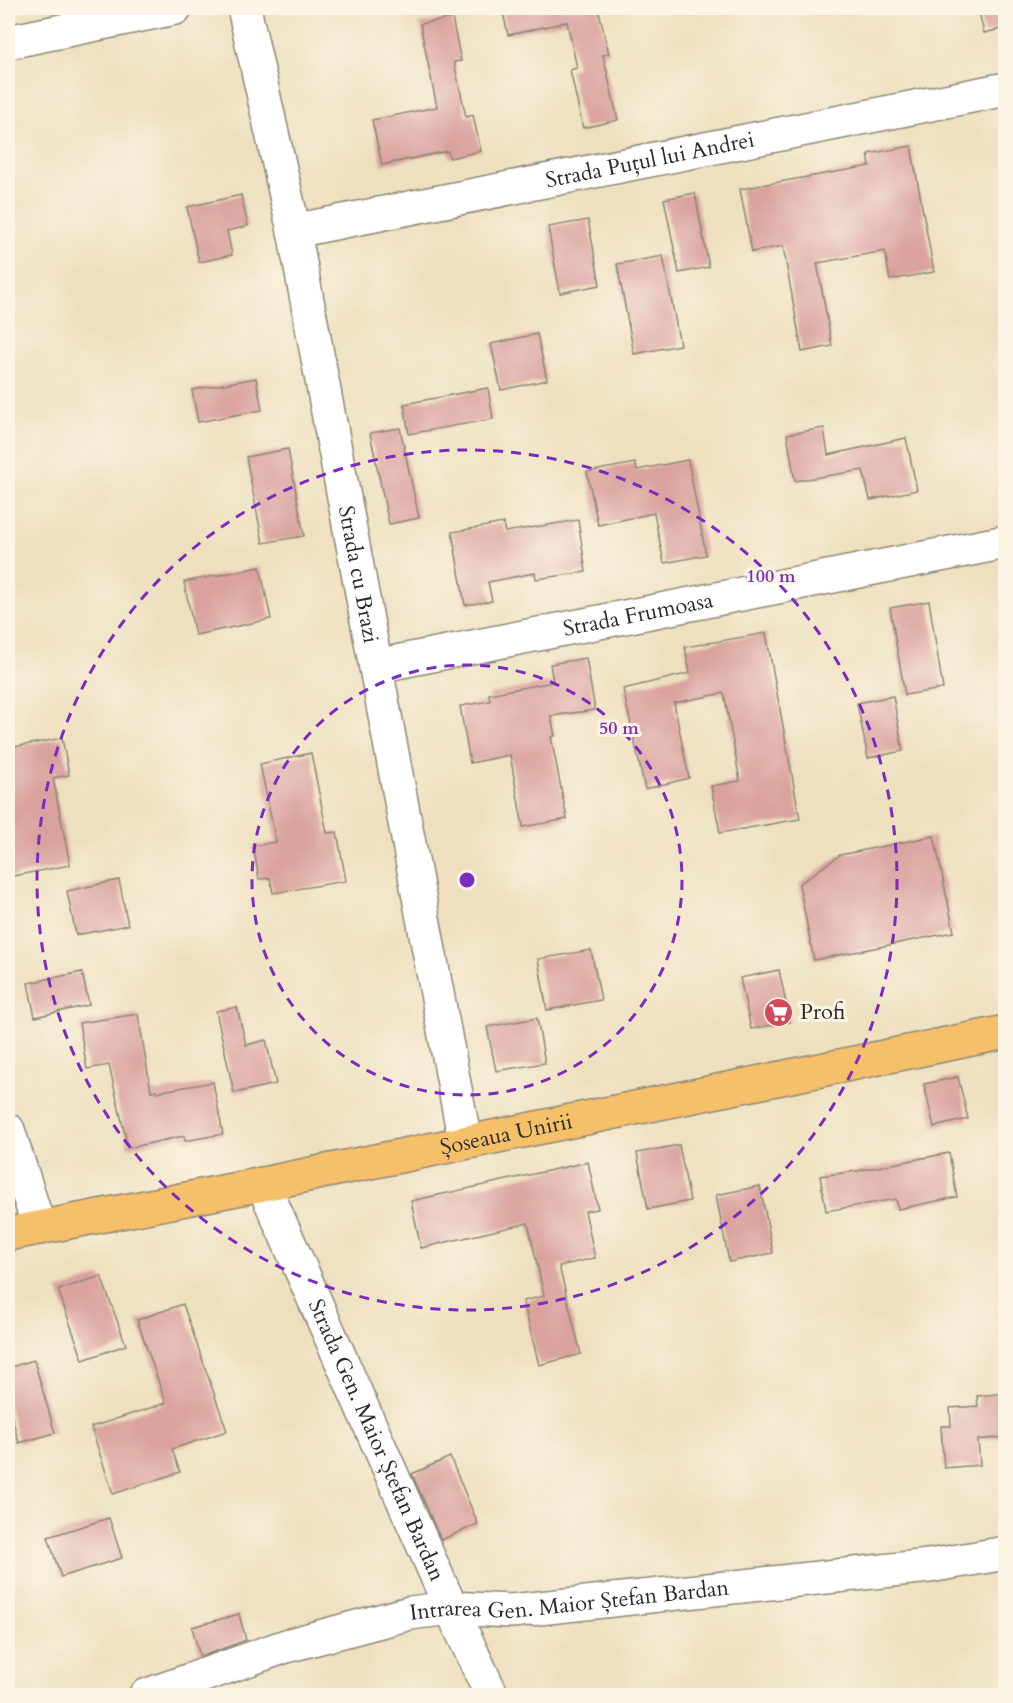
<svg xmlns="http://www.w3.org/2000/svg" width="1013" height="1703" font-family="Cardo,serif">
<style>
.building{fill:#daa29f}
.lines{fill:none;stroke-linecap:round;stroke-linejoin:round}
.minor-casing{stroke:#8c8675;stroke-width:36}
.major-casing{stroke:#8c8675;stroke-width:36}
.minor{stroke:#fff;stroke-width:33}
.major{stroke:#f6c06b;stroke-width:33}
.ring{fill:none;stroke:#7b2cbf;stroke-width:3;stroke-dasharray:10 8}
.labels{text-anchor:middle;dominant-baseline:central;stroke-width:6;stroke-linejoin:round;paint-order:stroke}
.street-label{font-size:22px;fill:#2b2b2b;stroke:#fcf5e5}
.poi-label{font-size:22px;fill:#2b2b2b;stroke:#fcf5e5;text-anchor:start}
.centre{fill:#7b2cbf;stroke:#fcf5e5;stroke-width:3}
.ring-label{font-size:18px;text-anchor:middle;font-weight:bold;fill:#7b2cbf;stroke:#fcf5e5;stroke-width:6;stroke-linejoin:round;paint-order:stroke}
</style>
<rect width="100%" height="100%" fill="#fcf5e5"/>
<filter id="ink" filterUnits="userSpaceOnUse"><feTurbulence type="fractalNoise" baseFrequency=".0167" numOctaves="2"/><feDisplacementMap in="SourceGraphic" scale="12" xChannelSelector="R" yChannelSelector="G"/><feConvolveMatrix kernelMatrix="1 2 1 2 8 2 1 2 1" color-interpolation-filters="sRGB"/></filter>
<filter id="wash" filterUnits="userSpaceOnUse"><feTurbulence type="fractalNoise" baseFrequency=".008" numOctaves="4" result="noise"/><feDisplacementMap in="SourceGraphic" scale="24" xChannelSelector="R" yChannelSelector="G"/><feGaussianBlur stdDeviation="1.35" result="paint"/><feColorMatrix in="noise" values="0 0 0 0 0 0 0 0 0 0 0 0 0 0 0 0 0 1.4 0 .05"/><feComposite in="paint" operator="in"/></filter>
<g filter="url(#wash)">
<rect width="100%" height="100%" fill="#eee0bf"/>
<g id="blocks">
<!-- building -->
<g class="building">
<path d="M 502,8 L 598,8 L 609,54 L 603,55 L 618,120 L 583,128 L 570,70 L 577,68 L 567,22 L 508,35 Z"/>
<path d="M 978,8 L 1005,8 L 1005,28 L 984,33 Z"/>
<path d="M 452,18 L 461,61 L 454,62 L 466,117 L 473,115 L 481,151 L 450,158 L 448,151 L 382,165 L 372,120 L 437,107 L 420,24 Z"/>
<path d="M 911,146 L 934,272 L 890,280 L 885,251 L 817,263 L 832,346 L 802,352 L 783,246 L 752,252 L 740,189 L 870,166 L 868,154 Z"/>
<path d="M 695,193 L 709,267 L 679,273 L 664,199 Z"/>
<path d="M 241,195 L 248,226 L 227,231 L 232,255 L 199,262 L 187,207 Z"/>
<path d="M 588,220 L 600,285 L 560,293 L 548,227 Z"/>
<path d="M 663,256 L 680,345 L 634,354 L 617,264 Z"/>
<path d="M 537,334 L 547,380 L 501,390 L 491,344 Z"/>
<path d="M 256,378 L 262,410 L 198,422 L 192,390 Z"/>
<path d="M 488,388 L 493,419 L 409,434 L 404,404 Z"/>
<path d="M 400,428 L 419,518 L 389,524 L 370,433 Z"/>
<path d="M 824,428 L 828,455 L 906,438 L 917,490 L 870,500 L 863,470 L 795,481 L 787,434 Z"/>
<path d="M 288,449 L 304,536 L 263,543 L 246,457 Z"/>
<path d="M 688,460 L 706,555 L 664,563 L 654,513 L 598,525 L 587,472 L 635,463 L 637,470 Z"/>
<path d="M 578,520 L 586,572 L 536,579 L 535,573 L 488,582 L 492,601 L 465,605 L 452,532 L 503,523 L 505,532 Z"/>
<path d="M 260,567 L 271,619 L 195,635 L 184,582 Z"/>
<path d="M 929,601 L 943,689 L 905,695 L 890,608 Z"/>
<path d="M 766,633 L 800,819 L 720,833 L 711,786 L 740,781 L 724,693 L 674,703 L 689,778 L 645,789 L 623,689 L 690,673 L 685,647 Z"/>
<path d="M 586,658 L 595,710 L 551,716 L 555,736 L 551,737 L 567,819 L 523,827 L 510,755 L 470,763 L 460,706 L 490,701 L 489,694 L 553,682 L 550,664 Z"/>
<path d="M 893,696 L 903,751 L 868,758 L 857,703 Z"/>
<path d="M 62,738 L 69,775 L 53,778 L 70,865 L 8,877 L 8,748 Z"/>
<path d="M 311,753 L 327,833 L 337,832 L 346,881 L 273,893 L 270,878 L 259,879 L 253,846 L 276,842 L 260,764 Z"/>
<path d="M 934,836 L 954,932 L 814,960 L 799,884 L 840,855 Z"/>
<path d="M 119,880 L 128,925 L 76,935 L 67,891 Z"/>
<path d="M 591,950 L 601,1000 L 547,1010 L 538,959 Z"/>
<path d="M 779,970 L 790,1022 L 751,1029 L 740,978 Z"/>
<path d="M 82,972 L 89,1005 L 35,1017 L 28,983 Z"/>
<path d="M 237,1007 L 246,1045 L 266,1040 L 276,1084 L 234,1093 L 216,1011 Z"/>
<path d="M 138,1014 L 151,1091 L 156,1090 L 157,1092 L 213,1082 L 223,1134 L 185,1141 L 184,1136 L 128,1148 L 109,1065 L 87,1069 L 79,1023 Z"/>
<path d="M 537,1018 L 545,1063 L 496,1071 L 487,1027 Z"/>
<path d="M 958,1077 L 968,1119 L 934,1127 L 924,1084 Z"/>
<path d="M 679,1145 L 690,1201 L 648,1209 L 637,1153 Z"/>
<path d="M 949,1153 L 957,1197 L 898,1209 L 896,1199 L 826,1211 L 820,1176 L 857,1171 Z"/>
<path d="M 588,1162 L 598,1209 L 585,1211 L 595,1258 L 559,1266 L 581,1354 L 539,1365 L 523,1301 L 544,1296 L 528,1223 L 421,1248 L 411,1201 Z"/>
<path d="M 760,1186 L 773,1253 L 729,1262 L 716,1195 Z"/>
<path d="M 101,1276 L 126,1345 L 83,1360 L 58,1290 Z"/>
<path d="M 183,1304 L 227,1431 L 172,1449 L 180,1472 L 113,1494 L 91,1427 L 166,1403 L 137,1320 Z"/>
<path d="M 34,1360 L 55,1433 L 19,1443 L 8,1403 L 8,1368 Z"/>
<path d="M 1005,1393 L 1005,1437 L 978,1440 L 980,1465 L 944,1468 L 941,1426 L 951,1426 L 950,1408 L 978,1406 L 977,1396 Z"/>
<path d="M 450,1457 L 478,1524 L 441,1540 L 412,1474 Z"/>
<path d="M 109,1518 L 122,1558 L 61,1577 L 48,1537 Z"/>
<path d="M 239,1614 L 246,1640 L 200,1657 L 192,1627 Z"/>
</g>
</g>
</g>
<g filter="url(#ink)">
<use href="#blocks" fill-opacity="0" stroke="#8c8675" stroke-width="1.5"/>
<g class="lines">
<defs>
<g id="minor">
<path id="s1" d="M 244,8 L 294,231 L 465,1142"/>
<path d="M 8,42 L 175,8"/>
<path id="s2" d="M 294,231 L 1006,89"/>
<path id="s3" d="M 376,666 L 1006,542"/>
<path d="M 8,1130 L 39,1227"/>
<path id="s4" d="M 263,1184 L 451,1608 L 492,1696"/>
<path id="s5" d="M 145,1696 L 286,1646 L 410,1613 L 451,1608 L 511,1611 L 929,1566 L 1006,1553"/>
</g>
<g id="major">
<path id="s6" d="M 8,1234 L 263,1184 L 1006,1032"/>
</g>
</defs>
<!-- minor casing -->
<use href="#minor" class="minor-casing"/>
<!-- major casing -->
<use href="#major" class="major-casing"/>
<!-- minor -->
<use href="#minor" class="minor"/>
<!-- major -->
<use href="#major" class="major"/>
</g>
</g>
<!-- distance rings -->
<g class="ring">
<circle cx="467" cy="880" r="215"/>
<circle cx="467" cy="880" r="430"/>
</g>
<!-- icons -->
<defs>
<symbol id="supermarket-disc" viewBox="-11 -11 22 22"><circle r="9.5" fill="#d1495b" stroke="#fcf5e5"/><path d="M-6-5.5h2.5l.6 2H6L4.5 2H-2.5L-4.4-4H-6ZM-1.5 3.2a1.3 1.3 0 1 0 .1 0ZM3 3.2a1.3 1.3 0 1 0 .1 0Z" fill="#fff"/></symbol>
</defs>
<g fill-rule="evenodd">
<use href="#supermarket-disc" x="762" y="996" width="33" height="33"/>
</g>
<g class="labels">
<!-- street labels -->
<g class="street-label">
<text stroke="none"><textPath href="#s2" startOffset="363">Strada Puțul lui Andrei</textPath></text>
<text stroke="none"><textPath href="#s1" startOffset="578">Strada cu Brazi</textPath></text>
<text stroke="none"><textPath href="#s3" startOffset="267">Strada Frumoasa</textPath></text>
<text stroke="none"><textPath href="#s6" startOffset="508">Șoseaua Unirii</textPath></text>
<text stroke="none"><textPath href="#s4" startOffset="280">Strada Gen. Maior Ștefan Bardan</textPath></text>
<text stroke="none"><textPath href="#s5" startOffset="438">Intrarea Gen. Maior Ștefan Bardan</textPath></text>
</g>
<!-- poi labels -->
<g class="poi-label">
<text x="800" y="1012">Profi</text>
</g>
</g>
<circle cx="467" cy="880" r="9" class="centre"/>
<g class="ring-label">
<text x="771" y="582">100 m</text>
<text x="619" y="734">50 m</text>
</g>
<!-- margin -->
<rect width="1013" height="1703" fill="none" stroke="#fcf5e5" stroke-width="30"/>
</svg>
